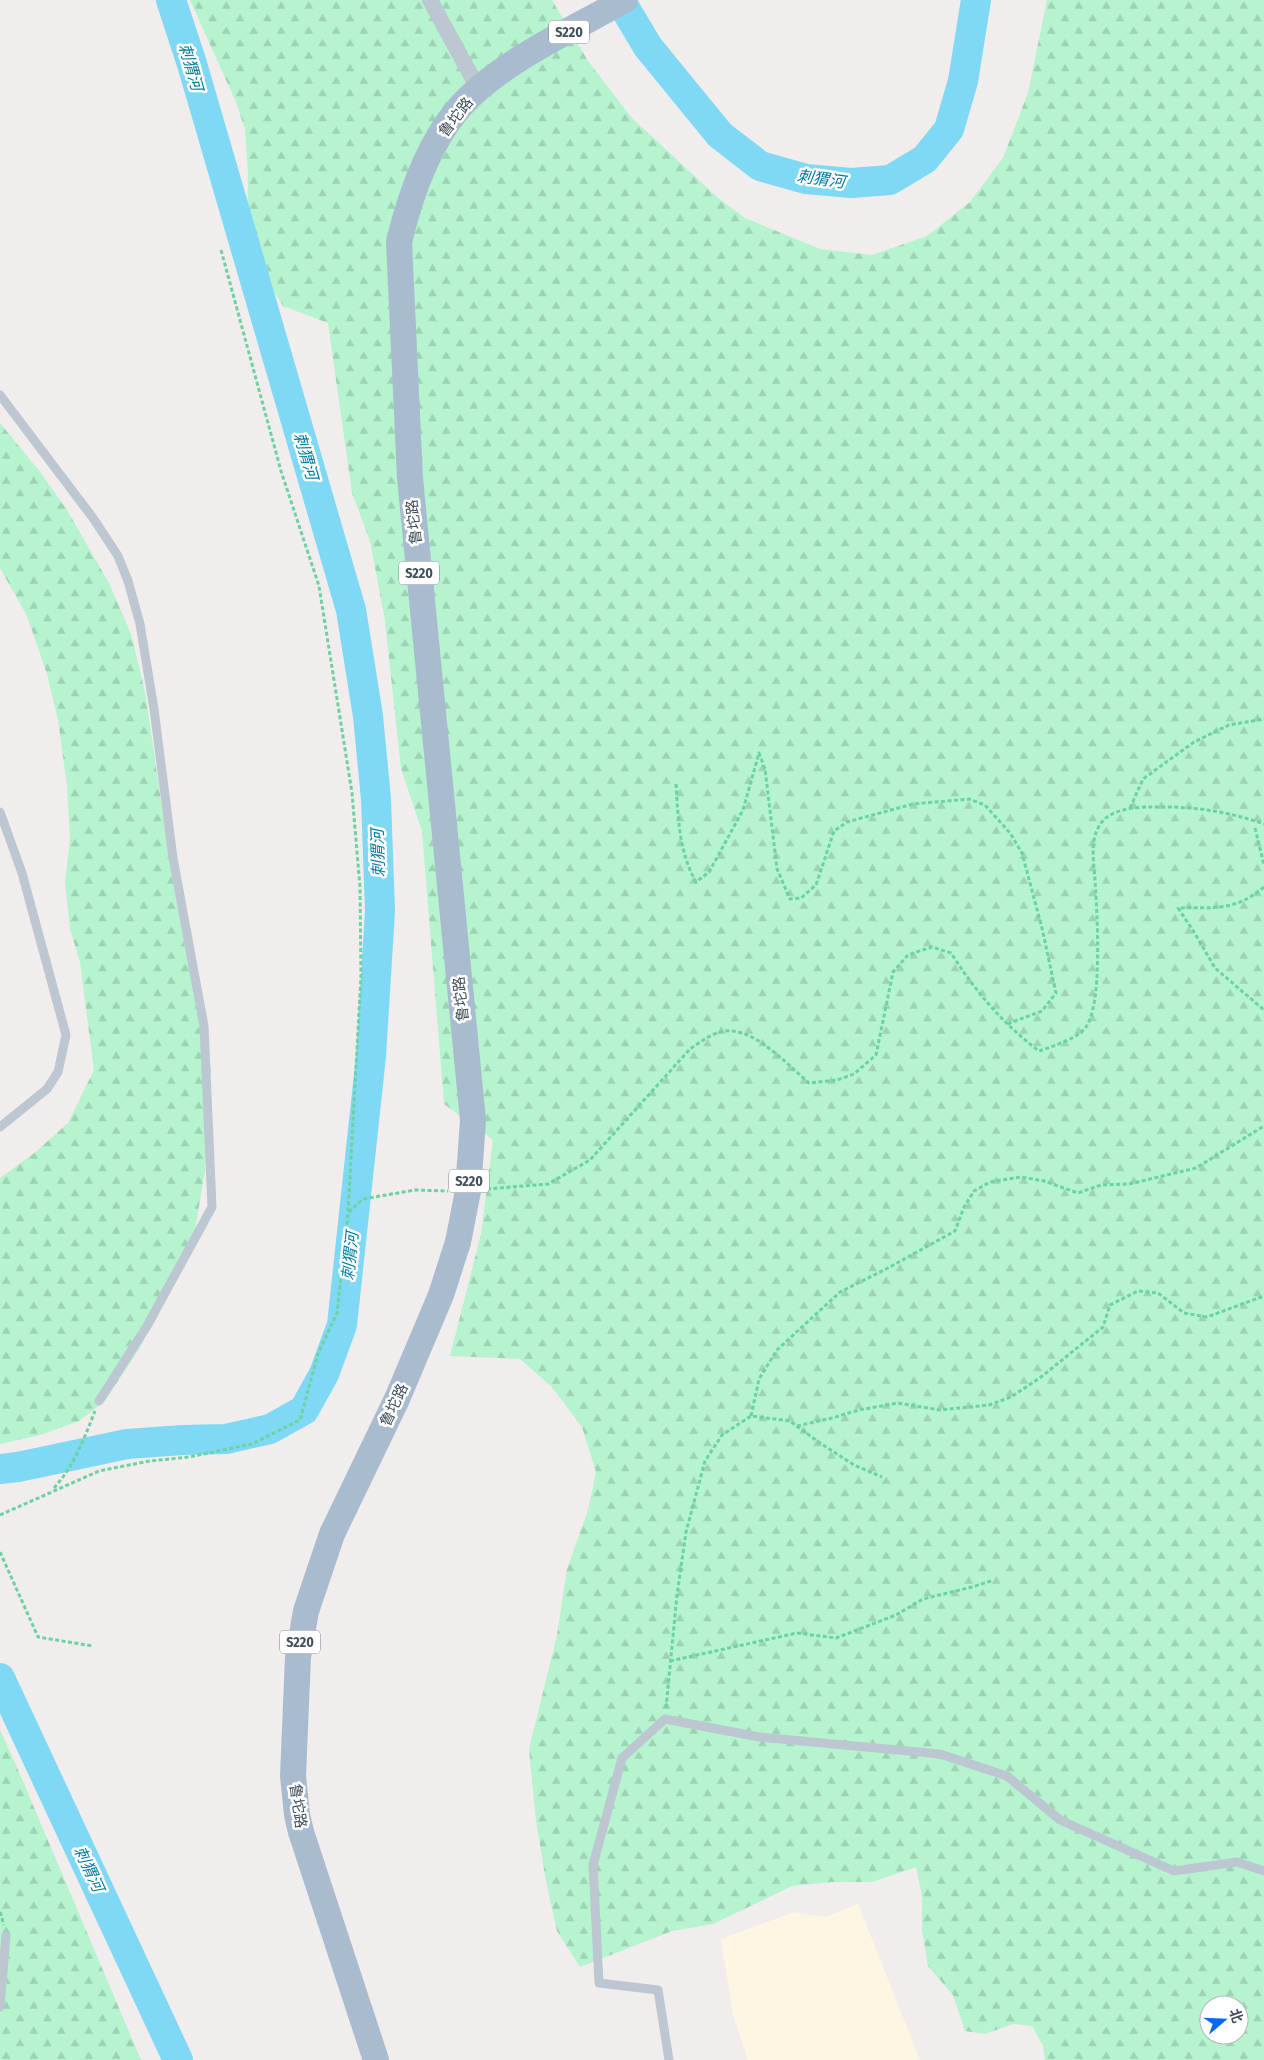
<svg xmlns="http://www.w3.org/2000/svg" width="1264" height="2060" font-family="'Fira Sans Condensed','Noto Sans SC',sans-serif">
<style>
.commercial{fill:#fdf6e3}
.forest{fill:url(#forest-firs);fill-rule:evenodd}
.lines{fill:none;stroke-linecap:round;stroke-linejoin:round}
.river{stroke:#7fd9f4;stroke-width:30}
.path{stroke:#6bd3a2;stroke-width:3;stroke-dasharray:4 2.5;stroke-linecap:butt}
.service{stroke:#bcc7d1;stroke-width:9}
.minor{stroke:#bcc7d1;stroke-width:16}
.primary{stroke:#a9bccf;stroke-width:26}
.primary-bridge{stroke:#a9bccf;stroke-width:26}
.labels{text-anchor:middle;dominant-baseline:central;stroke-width:5;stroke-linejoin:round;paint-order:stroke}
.shield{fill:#fff;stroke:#7b848d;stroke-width:1}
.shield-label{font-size:14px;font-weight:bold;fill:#43505c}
.street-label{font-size:15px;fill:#43505c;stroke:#fff}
.water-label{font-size:16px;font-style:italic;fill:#027da2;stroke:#fff}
</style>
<defs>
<pattern id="forest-firs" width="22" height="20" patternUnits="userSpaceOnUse" patternTransform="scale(1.25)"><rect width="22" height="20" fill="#b6f3cf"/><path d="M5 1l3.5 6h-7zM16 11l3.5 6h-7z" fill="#9ed2b4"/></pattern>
</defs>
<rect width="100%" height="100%" fill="#f0edec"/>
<!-- commercial -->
<path class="commercial" d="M 858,1904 L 920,2060 L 748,2060 L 733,2015 L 721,1939 L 794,1912 L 825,1917 Z"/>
<!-- forest -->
<g class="forest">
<path d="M 190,0 L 552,0 L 588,61 L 631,117 L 717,197 L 745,218 L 820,249 L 872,255 L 927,236 L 970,202 L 1003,158 L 1028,93 L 1047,0 L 1264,0 L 1264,2060 L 1045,2060 L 1043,2046 L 1032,2026 L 1013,2024 L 985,2034 L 965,2031 L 953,1995 L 928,1966 L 922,1930 L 922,1896 L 916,1867 L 872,1882 L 832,1882 L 792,1886 L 713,1924 L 672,1931 L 580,1967 L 557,1931 L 546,1881 L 536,1821 L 529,1749 L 557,1635 L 567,1569 L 588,1510 L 596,1472 L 582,1427 L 552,1387 L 520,1359 L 450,1356 L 481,1234 L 493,1140 L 444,1104 L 422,831 L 401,769 L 385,621 L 370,541 L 352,493 L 328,323 L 283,306 L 263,274 L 247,242 L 248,175 L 245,129 L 236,102 ZM 1209,2005 L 1239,2005 L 1239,2035 L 1209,2035 Z"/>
<path d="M 0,423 L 41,473 L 67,510 L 109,583 L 131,634 L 145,692 L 172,876 L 184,943 L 203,1015 L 211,1072 L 205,1171 L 195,1230 L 141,1346 L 105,1401 L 79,1421 L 40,1435 L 0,1444 L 0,1178 L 33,1154 L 68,1123 L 94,1070 L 80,962 L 70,929 L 65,882 L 70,839 L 67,786 L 58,720 L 47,674 L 27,616 L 0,568 Z"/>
<path d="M 0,1730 L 16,1765 L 141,2060 L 0,2060 Z"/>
</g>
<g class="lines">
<!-- river -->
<g class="river">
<path d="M 620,0 L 648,47 L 720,135 L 760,166 L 806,179 L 851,183 L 890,180 L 925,159 L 949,129 L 963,81 L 976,0"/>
<path d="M 0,1469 L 18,1467 L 127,1444 L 183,1440 L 226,1439 L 270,1429 L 304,1410 L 324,1374 L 342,1325 L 371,1056 L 380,911 L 376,799 L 368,716 L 351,610 L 192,64 L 171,0"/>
<path d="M 0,1678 L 178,2060"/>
</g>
<!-- path -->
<g class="path">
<path d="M 221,250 L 281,471 L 319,586 L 352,793 L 360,887 L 361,976 L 348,1212"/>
<path d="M 676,784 C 678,818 679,852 696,882 L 709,872 L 743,810 L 759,753 L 765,769 L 777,869 L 790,899 L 801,898 L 816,885 L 834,831 L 847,822 L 913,804 L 969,799 L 985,805 L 1010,833 L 1022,853 L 1042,928 L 1056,993 L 1042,1011 L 1007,1024"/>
<path d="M 1130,808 L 1143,779 L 1194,742 L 1229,725 L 1264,719"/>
<path d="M 1255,828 L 1264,865"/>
<path d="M 1264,887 C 1234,912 1214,907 1178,908 L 1194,932 L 1215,968 L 1264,1010"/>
<path d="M 487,1189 L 548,1184 L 590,1160 L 690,1049 C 702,1041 717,1029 732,1031 C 759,1033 789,1066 809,1083 L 837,1080 L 854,1074 L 876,1055 L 893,972 L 908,955 L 932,947 L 951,953 C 976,992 1002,1023 1039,1051 C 1051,1047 1079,1038 1086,1027 C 1103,1003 1097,912 1095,880 C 1094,864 1090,843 1098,828 C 1107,809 1134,807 1152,807 C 1191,806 1227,811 1264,824"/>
<path d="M 751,1416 L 759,1379 L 777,1350 L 840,1292 L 888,1268 L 955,1231 L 964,1207 L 974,1191 L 990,1182 L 1021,1177 L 1044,1181 L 1078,1193 L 1101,1185 L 1129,1184 L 1196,1168 L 1264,1126"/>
<path d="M 797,1426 L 832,1418 L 859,1410 L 898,1403 L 940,1410 L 989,1405 L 1011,1397 L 1041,1377 L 1103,1327 L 1110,1305 L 1138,1291 L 1158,1293 L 1184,1313 L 1207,1317 L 1264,1296"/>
<path d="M 54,1488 C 74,1466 84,1439 95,1411"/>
<path d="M 0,1515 L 99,1471 L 150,1461 L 189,1457 L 252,1444 L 300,1420 L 318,1354 L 337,1313 L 348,1213 L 363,1199 L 415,1190 L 448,1191"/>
<path d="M 0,1552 L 38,1637 L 93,1646"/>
<path d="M 670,1661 L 797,1633 L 836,1638 L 896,1615 L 923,1599 L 972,1587 L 991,1581"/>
<path d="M 666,1708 L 677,1595 L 686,1532 L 705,1461 L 722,1435 L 751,1416 L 790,1421 L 817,1441 L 854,1465 L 882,1477"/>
<path d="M 0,1912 L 4,1925"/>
</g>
<!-- service -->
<g class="service">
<path d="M 0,395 L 93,518 L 118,556 L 128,581 L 140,624 L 154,709 L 173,858 L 204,1026 L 212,1207 L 147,1326 L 99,1401"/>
<path d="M 0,812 L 22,873 L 66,1035 L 58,1072 L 47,1089 L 0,1127"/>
<path d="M 0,2007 L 6,1936"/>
<path d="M 669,2060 L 658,1990 L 599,1983 L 593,1865 L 622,1758 L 665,1719 L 759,1737 L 940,1754 L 1007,1776 L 1060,1820 L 1174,1871 L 1237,1862 L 1264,1871"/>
</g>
<!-- minor -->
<path class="minor" d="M 430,0 L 479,90"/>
<!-- primary -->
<g class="primary">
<path d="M 473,1120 L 410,478 L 399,242 C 410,196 428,144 459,108 C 498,63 573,29 625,0"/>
<path d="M 376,2060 L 301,1832 L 297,1815 L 293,1776 L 298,1657 L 306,1611 L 332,1534 L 397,1399 L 441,1295 L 458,1242"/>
</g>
<!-- primary-bridge -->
<path class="primary-bridge" d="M 458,1242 L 468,1191 L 473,1120"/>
</g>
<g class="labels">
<!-- shield labels -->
<g class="shield">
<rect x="549" y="20.5" width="40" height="23" rx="4"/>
<rect x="399" y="561.5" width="40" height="23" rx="4"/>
<rect x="449" y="1169.5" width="40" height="23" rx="4"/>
<rect x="280" y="1630.5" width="40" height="23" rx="4"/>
</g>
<g class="shield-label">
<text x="569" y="32">S220</text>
<text x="419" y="573">S220</text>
<text x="469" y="1181">S220</text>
<text x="300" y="1642">S220</text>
</g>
<!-- street labels -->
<g class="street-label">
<text transform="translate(456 117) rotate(-52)">鲁坨路</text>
<text transform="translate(414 522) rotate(-96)">鲁坨路</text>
<text transform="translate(461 999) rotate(-96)">鲁坨路</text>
<text transform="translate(394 1405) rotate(-65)">鲁坨路</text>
<text transform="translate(298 1806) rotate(82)">鲁坨路</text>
</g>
<!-- water labels -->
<g class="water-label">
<text transform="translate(191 67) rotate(74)">刺猬河</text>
<text transform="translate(821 179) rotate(8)">刺猬河</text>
<text transform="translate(306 456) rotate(74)">刺猬河</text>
<text transform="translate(378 853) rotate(-92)">刺猬河</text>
<text transform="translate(350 1256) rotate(-84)">刺猬河</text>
<text transform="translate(89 1869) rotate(65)">刺猬河</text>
</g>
</g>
<!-- north arrow -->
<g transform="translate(1224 2020) rotate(71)"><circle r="24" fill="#ffffff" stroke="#b4b9be"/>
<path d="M0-4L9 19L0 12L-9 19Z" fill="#0868ee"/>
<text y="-8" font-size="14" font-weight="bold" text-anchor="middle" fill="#43505c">北</text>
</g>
</svg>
